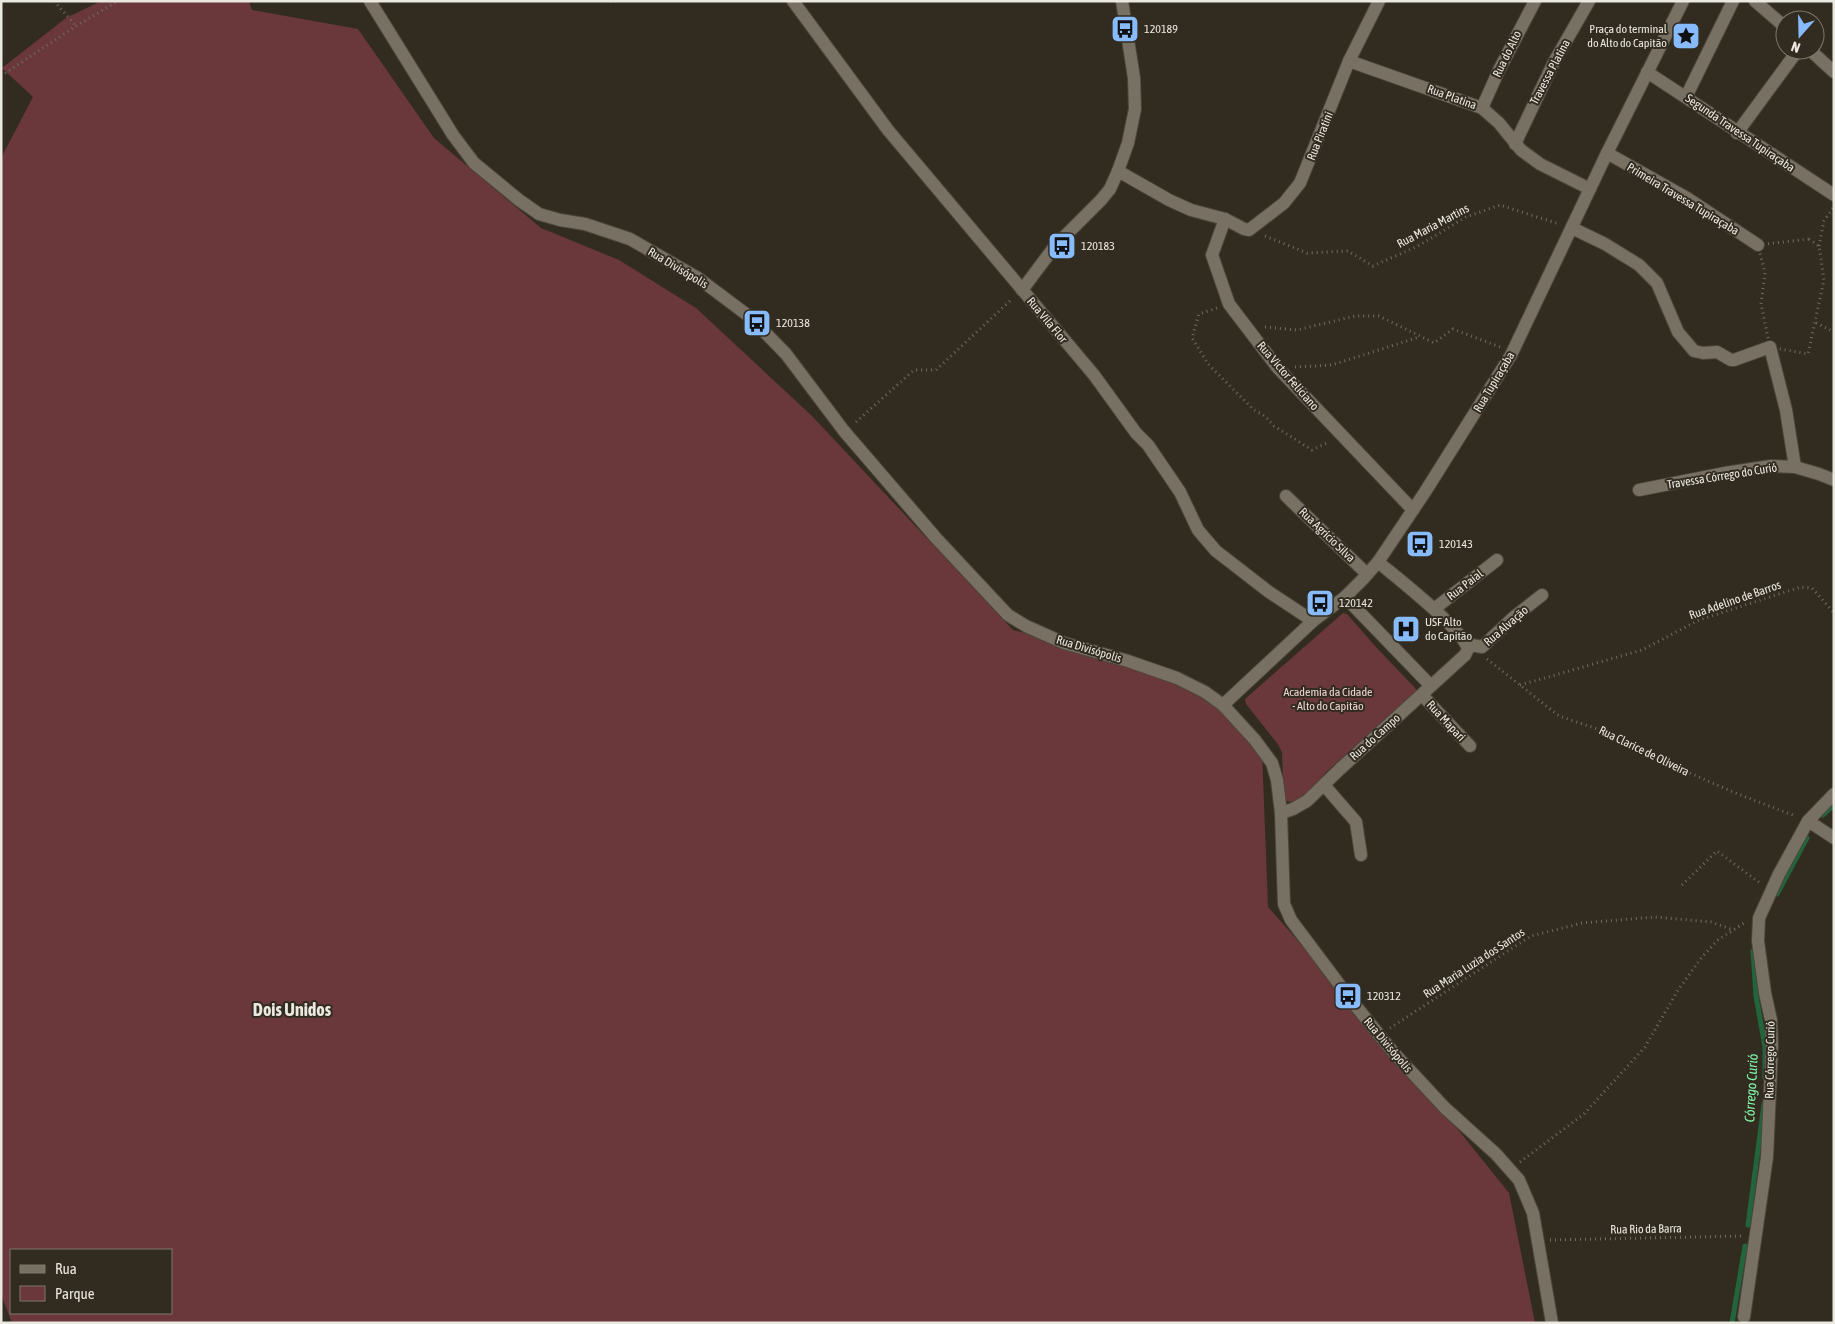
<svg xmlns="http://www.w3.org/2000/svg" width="1835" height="1324" font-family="'Asap Condensed',sans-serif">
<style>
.green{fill:#6a373a;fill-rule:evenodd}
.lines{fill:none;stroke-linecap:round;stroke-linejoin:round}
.stream{stroke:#22653c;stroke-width:5}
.minor-casing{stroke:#4c473d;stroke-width:14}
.path{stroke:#706b60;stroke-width:3;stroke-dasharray:1 4;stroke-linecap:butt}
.minor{stroke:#787163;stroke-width:12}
.labels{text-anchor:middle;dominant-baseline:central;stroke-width:4;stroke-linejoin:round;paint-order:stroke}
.poi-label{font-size:12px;fill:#ebe8e0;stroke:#322c20;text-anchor:start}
.street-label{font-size:12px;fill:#ebe8e0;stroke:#322c20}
.park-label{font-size:12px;fill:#efd4d4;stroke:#322c20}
.water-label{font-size:14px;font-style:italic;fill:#82f4a8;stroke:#322c20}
.district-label{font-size:18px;font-weight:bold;fill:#ebe8e0;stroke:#322c20}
</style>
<rect width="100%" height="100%" fill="#322c20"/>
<!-- green -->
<g class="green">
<path d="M 101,1 L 249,1 L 252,10 L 358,29 L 434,138 L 541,228 L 619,260 L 696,308 L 812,416 L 1013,630 L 1133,659 L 1205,687 L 1262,752 L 1268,907 L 1387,1041 L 1509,1193 L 1535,1323 L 12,1323 L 1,1294 L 1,158 L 33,97 L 2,68 L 66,18 ZM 11,1250 L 171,1250 L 171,1313 L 11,1313 Z"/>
<path d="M 1343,613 L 1347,614 L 1375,646 L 1415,688 L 1417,692 L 1326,772 L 1312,790 L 1297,800 L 1290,802 L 1284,800 L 1282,752 L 1277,743 L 1246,704 L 1245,699 Z"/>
</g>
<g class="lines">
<!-- stream -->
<g class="stream">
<path d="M 1823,815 L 1834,805"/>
<path d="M 1777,894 L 1807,838"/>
<path d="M 1753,951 L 1756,996 L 1765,1047 L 1765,1078"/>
<path d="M 1748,1225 L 1764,1104"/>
<path d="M 1732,1323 L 1745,1246"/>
</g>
<defs>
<g id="minor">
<path d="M 370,1 L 453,135 L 474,163 L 519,200 L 539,214 L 560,220 L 585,224 L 630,239 L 698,278 L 750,317 L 786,354 L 844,431 L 936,538 L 1008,615 L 1026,626 L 1064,643 L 1128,661 L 1177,678 L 1205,692 L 1223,705 L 1255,740 L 1272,763 L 1277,780 L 1281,813 L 1284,904 L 1291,920 L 1351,1000 L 1393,1052 L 1445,1108 L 1496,1154 L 1519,1180 L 1533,1213 L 1552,1323"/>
<path d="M 793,1 L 888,130 L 1094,375 L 1136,433 L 1148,445 L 1180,492 L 1198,530 L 1216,551 L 1229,561 L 1269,592 L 1313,621"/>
<path d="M 1755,1 L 1785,27"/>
<path d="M 1810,50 L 1834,72"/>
<path d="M 1349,61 L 1482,108 L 1499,123 L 1521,150 L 1540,164 L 1590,189"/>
<path d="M 1647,72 L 1834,195"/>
<path d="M 1686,97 L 1733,1"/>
<path d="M 1482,108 L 1499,70 L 1535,1"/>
<path d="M 1737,133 L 1798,50"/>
<path d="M 1515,144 L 1554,62 L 1589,1"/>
<path d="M 1607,153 L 1687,198 L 1758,245"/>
<path d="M 1118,171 L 1169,200 L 1191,210 L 1225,219 L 1244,229 L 1249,230 L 1284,203 L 1300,183 L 1349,61 L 1379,1"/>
<path d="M 1225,219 L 1212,255 L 1229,304 L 1277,367 L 1413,510"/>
<path d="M 1572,228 L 1605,244 L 1639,265 L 1657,283 L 1678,332 L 1694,351 L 1703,353 L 1717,352 L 1731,360 L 1734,360 L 1770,347 L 1786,410 L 1795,467"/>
<path d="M 1022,290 L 1055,246 L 1101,200 L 1110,189 L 1118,171 L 1128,143 L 1135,109 L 1134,78 L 1122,1"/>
<path d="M 1639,490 L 1725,473 L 1771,466 L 1795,467 L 1819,474 L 1834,480"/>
<path d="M 1286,496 L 1367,574"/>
<path d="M 1345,597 L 1431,686"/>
<path d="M 1434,609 L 1497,560"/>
<path d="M 1466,644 L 1482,647 L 1514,617 L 1542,595"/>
<path d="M 1422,695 L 1470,746"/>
<path d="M 1223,705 L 1313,621 L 1345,597 L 1363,579 L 1378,562 L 1425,492 L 1511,355 L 1607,153 L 1683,1"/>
<path d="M 1324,785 L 1356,822 L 1361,855"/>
<path d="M 1281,813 L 1293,809 L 1307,801 L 1340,769 L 1465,655 L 1468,649 C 1463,629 1396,577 1378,562"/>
<path d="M 1808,821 L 1834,838"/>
<path d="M 1744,1317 L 1767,1157 L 1772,1046 L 1771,1020 L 1765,993 L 1758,941 L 1759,918 L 1779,874 L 1808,821 L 1834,794"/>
</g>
</defs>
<!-- minor casing -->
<use href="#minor" class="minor-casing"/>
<!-- path -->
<g class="path">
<path d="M 54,1 L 76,26"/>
<path d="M 610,1 L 619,1"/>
<path d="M 1,76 L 76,26 L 118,1"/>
<path d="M 1265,236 L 1307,253 L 1348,251 L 1373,266 L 1418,246 L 1466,217 L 1500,205 L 1559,224"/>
<path d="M 1809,239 L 1819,246 L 1824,280 L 1808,354 L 1770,347 L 1761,304 L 1765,273 L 1758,245 Z"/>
<path d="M 1819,246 L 1824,221 L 1833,208"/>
<path d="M 1217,308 L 1199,314 L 1192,338 L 1208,364 L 1254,410 L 1265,416 L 1274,426 L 1312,450 L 1329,442"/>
<path d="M 1816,323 L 1834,332"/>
<path d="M 1265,327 L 1297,330 L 1355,316 L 1379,316 L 1434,343 L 1453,329 L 1500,347"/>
<path d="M 1295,367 L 1332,365 L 1419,337"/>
<path d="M 856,422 L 914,370 L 936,370 L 1012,299"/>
<path d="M 1487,659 L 1559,716 L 1612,734 L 1667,763 L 1733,792 L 1795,816"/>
<path d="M 1520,685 L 1642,650 L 1699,620 L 1801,587 L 1812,588 L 1834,613"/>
<path d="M 1682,885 L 1717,851 L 1760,883"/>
<path d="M 1390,1028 L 1531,936 L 1582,923 L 1655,917 L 1711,922 L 1733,930"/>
<path d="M 1520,1162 L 1584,1114 L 1645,1047 L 1678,990 L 1702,957 L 1718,940 L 1744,923"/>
<path d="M 1550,1240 L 1742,1236"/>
</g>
<!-- minor -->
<use href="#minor" class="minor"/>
</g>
<!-- icons -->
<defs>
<symbol id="bus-square" viewBox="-11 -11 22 22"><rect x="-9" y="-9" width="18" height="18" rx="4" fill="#88bbfc" stroke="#322c20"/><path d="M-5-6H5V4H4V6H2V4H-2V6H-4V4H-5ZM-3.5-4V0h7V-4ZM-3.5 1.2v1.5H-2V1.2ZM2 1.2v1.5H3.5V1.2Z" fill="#111"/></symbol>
<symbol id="sight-square" viewBox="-11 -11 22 22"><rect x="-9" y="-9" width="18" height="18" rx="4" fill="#88bbfc" stroke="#322c20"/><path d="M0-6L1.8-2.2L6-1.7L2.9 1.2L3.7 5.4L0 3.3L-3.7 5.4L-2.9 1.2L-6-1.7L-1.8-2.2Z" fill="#111"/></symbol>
<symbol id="hospital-square" viewBox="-11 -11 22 22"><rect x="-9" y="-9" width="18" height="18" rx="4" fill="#88bbfc" stroke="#322c20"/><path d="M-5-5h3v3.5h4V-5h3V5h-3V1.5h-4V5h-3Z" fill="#111"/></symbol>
</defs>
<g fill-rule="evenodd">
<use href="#bus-square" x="1109" y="13" width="32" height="32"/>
<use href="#sight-square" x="1670" y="20" width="32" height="32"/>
<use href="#bus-square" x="1046" y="230" width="32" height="32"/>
<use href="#bus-square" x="741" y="307" width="32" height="32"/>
<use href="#bus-square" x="1404" y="528" width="32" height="32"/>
<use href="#bus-square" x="1304" y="587" width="32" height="32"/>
<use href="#hospital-square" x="1390" y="613" width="32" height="32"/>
<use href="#bus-square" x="1332" y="980" width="32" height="32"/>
</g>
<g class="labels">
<!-- poi labels -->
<g class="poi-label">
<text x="1144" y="29">120189</text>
<text x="1667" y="29" text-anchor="end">Praça do terminal<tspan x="1667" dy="14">do Alto do Capitão</tspan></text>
<text x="1081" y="246">120183</text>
<text x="776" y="323">120138</text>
<text x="1439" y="544">120143</text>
<text x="1339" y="603">120142</text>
<text x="1425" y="622">USF Alto<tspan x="1425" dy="14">do Capitão</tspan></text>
<text x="1367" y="996">120312</text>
</g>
<!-- street labels -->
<g class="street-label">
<text transform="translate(1507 54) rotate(-64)">Rua do Alto</text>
<text transform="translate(1550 72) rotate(-62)">Travessa Platina</text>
<text transform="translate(1452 97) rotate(20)">Rua Platina</text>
<text transform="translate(1740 133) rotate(34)">Segunda Travessa Tupiraçaba</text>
<text transform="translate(1320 136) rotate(-68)">Rua Piratini</text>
<text transform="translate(1683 199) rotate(31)">Primeira Travessa Tupiraçaba</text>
<text transform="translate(1433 226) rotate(-28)">Rua Maria Martins</text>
<text transform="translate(678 268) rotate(31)">Rua Divisópolis</text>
<text transform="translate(1047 320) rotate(50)">Rua Vila Flor</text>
<text transform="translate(1288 376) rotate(49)">Rua Victor Feliciano</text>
<text transform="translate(1494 382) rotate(-59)">Rua Tupiraçaba</text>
<text transform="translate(1722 476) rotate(-9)">Travessa Córrego do Curió</text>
<text transform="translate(1327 535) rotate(44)">Rua Agrício Silva</text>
<text transform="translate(1465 585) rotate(-38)">Rua Paial</text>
<text transform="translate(1735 600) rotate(-19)">Rua Adelino de Barros</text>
<text transform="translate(1506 626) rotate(-41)">Rua Alvação</text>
<text transform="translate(1089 649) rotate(17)">Rua Divisópolis</text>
<text transform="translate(1446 721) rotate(47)">Rua Mapari</text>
<text transform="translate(1375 737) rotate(-42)">Rua do Campo</text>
<text transform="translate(1644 751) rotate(26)">Rua Clarice de Oliveira</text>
<text transform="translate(1474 963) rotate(-33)">Rua Maria Luzia dos Santos</text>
<text transform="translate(1388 1045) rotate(50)">Rua Divisópolis</text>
<text transform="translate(1770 1060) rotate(-89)">Rua Córrego Curió</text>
<text transform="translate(1646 1229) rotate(-1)">Rua Rio da Barra</text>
</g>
<!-- park labels -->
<g class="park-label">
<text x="1328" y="692">Academia da Cidade<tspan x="1328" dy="14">- Alto do Capitão</tspan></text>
</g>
<!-- water labels -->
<g class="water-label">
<text transform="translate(1751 1088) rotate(-87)">Córrego Curió</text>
</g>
<!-- district labels -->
<g class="district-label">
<text x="292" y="1009">Dois Unidos</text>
</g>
</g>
<!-- border -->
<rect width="1835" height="1324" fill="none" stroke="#ebe8e0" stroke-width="5"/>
<!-- legend -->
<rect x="10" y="1249" width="162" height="65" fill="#322c20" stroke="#7c776d"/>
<rect x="20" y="1265" width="25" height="8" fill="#787163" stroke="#7c776d"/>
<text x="55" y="1274" font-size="15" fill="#ebe8e0">Rua</text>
<rect x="20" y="1286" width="25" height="15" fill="#6a373a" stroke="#7c776d"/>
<text x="55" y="1299" font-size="15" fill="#ebe8e0">Parque</text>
<!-- north arrow -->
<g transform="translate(1800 35) rotate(200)"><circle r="24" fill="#322c20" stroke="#7c776d"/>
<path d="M0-4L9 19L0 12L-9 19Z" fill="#88bbfc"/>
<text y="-8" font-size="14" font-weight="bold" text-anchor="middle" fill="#ebe8e0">N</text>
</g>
</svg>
